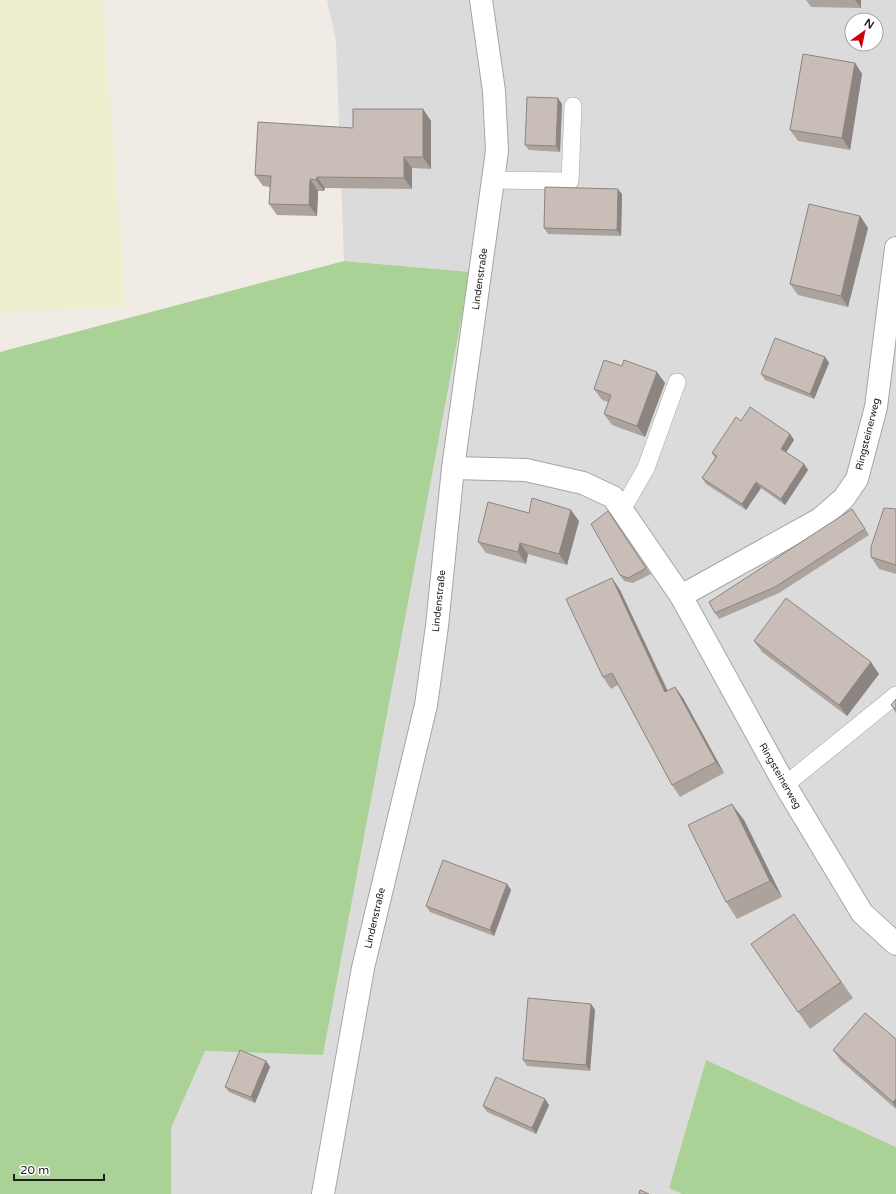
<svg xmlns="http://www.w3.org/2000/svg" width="896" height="1194" font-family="'Varela Round',sans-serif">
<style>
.residential{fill:#dcdbdb;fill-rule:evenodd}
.farmland{fill:#eeefce}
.forest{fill:#aad196}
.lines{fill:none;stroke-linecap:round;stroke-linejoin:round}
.lane-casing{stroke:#a5a5a5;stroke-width:18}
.street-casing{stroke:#a5a5a5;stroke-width:24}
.lane{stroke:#fff;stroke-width:17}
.street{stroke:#fff;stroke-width:22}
.wall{fill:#aca39d}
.shaded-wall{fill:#8c8480}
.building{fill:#c8bdb7;stroke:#8c8480}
.labels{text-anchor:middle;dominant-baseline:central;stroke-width:3;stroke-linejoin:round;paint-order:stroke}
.street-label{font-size:10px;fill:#1e1e1e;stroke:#fff}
</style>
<rect width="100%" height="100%" fill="#f0ebe4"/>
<!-- residential -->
<path class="residential" d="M 327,0 L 896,0 L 896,1147 L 706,1060 L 669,1188 L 682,1194 L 171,1194 L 171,1128 L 205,1051 L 323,1055 L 469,272 L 344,261 L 336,41 ZM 852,20 L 876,20 L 876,44 L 852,44 Z"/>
<!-- farmland -->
<path class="farmland" d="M 0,0 L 102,0 L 126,306 L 0,313 Z"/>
<!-- forest -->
<g class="forest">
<path d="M 344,261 L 470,272 L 323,1055 L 205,1051 L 171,1128 L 171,1194 L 0,1194 L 0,352 Z"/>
<path d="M 706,1060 L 896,1147 L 896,1194 L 682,1194 L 669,1188 Z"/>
</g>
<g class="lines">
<defs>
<g id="lane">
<path d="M 493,180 L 570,181 L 573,106"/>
<path d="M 622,510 L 646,468 L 677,382"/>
<path d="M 785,785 L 896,695"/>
</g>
<g id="street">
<path d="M 453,468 L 526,470 L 583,483 L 613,497 L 681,596 L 785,785 L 862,913 L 896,944"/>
<path d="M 681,596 L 820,519 L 844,498 L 857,479 L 876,407 L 896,248"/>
<path d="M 323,1194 L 363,968 L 426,705 L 437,626 L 453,468 L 497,151 L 494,91 L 481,0"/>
</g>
</defs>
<!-- lane casing -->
<use href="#lane" class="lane-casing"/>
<!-- street casing -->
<use href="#street" class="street-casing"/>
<!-- lane -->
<use href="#lane" class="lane"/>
<!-- street -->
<use href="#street" class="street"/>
</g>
<!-- wall -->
<g class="wall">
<path d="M 806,0 L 861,0 L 861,8 L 811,7 Z"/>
<path d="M 855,63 L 862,74 L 850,150 L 798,141 L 790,130 Z"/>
<path d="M 562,104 L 560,152 L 529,150 L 525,145 Z"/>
<path d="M 423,109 L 431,121 L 431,169 L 412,168 L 412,189 L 325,188 L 324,191 L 318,191 L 317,216 L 277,215 L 269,204 L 270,187 L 263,186 L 255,175 L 353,128 Z"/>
<path d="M 622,194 L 621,236 L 548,234 L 544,228 Z"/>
<path d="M 860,216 L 868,228 L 848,307 L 798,295 L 790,284 Z"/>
<path d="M 825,357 L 829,363 L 814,399 L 765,380 L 761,374 Z"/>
<path d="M 665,383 L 645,437 L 612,425 L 604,414 L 608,402 L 602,400 L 594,389 Z"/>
<path d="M 741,421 L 790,434 L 794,440 L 786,452 L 804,464 L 808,470 L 785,505 L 761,488 L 746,510 L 706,484 L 702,478 L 715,458 L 712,453 Z"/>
<path d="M 852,509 L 869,535 L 779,593 L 719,619 L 715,613 Z"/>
<path d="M 896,509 L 896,574 L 879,569 L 871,557 Z"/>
<path d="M 608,511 L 651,574 L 633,583 L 624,581 L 620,575 Z"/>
<path d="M 529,513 L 579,521 L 567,565 L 528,554 L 526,564 L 486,553 L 478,542 Z"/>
<path d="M 612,578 L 620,590 L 668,691 L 675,687 L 683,698 L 724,773 L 680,797 L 672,785 L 618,685 L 611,689 L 603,677 Z"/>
<path d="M 754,641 L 879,674 L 847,716 L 762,652 Z"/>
<path d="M 896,699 L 896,713 L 891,705 Z"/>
<path d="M 744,820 L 782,897 L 737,919 L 726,902 Z"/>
<path d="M 507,884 L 511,890 L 494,936 L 430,912 L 426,906 Z"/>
<path d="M 794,914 L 853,998 L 810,1029 L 751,944 Z"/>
<path d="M 591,1004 L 595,1010 L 590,1071 L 527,1066 L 523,1060 Z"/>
<path d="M 896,1039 L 896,1109 L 841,1061 L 833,1050 Z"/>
<path d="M 266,1061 L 270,1067 L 255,1103 L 229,1092 L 225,1087 Z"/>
<path d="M 545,1099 L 549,1105 L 536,1134 L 487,1112 L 483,1106 Z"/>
</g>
<!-- shaded-wall -->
<g class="shaded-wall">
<path d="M 855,0 L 861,0 L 861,8 Z"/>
<path d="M 855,63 L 862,74 L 850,150 L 842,138 Z"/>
<path d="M 558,98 L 562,104 L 560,152 L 556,146 Z"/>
<path d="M 423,109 L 431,121 L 431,169 L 423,157 Z"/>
<path d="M 404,157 L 412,168 L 412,189 L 404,178 Z"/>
<path d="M 317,177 L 325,188 L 324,191 L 316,180 Z"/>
<path d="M 310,179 L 318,191 L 317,216 L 309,205 Z"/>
<path d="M 618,189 L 622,194 L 621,236 L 617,230 Z"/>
<path d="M 860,216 L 868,228 L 848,307 L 841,296 Z"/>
<path d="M 825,357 L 829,363 L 814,399 L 810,394 Z"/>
<path d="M 657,372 L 665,383 L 645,437 L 637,426 Z"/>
<path d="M 790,434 L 794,440 L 785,454 L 781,449 Z"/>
<path d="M 804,464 L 808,470 L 785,505 L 781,499 Z"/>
<path d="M 756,482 L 761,488 L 746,510 L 742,504 Z"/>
<path d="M 571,510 L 579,521 L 567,565 L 559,554 Z"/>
<path d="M 520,543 L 528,554 L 526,564 L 518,552 Z"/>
<path d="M 612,578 L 620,590 L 673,703 L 665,692 Z"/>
<path d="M 871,662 L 879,674 L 847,716 L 839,705 Z"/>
<path d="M 675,687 L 683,698 L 724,773 L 716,762 Z"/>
<path d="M 732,804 L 744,820 L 782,897 L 770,881 Z"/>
<path d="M 507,884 L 511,890 L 494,936 L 490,930 Z"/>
<path d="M 591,1004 L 595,1010 L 590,1071 L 586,1065 Z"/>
<path d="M 266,1061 L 270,1067 L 255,1103 L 251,1097 Z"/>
<path d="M 545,1099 L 549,1105 L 536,1134 L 532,1128 Z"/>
<path d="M 896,1099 L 896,1107 L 893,1102 Z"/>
</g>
<!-- building -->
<g class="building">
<path d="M 803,54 L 855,63 L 842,138 L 790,130 Z"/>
<path d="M 527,97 L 558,98 L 556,146 L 525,145 Z"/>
<path d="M 353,109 L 423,109 L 423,157 L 404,157 L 404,178 L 317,177 L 316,180 L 310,179 L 309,205 L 269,204 L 271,176 L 255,175 L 258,122 L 353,128 Z"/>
<path d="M 545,187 L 618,189 L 617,230 L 544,228 Z"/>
<path d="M 809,204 L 860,216 L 841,296 L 790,284 Z"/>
<path d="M 775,338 L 825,357 L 810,394 L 761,374 Z"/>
<path d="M 604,360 L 622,366 L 624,360 L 657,372 L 637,426 L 604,414 L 611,395 L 594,389 Z"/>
<path d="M 750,407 L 790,434 L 781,449 L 804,464 L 781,499 L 756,482 L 742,504 L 702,478 L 717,456 L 712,453 L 736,417 L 741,421 Z"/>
<path d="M 532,498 L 571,510 L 559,554 L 520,543 L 518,552 L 478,542 L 488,502 L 529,513 Z"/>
<path d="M 884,508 L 896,509 L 896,565 L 871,557 L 871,547 Z"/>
<path d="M 852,509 L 865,529 L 775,587 L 715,613 L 709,602 Z"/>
<path d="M 608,511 L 646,568 L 628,578 L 620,575 L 591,524 Z"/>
<path d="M 612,578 L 665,692 L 675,687 L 716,762 L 672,785 L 612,673 L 603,677 L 566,599 Z"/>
<path d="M 786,598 L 871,662 L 839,705 L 754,641 Z"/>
<path d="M 896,699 L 896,710 L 891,705 Z"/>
<path d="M 732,804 L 770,881 L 726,902 L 688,825 Z"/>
<path d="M 443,860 L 507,884 L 490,930 L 426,906 Z"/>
<path d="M 794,914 L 841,982 L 798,1012 L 751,944 Z"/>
<path d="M 528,998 L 591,1004 L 586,1065 L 523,1060 Z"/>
<path d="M 865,1013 L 896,1039 L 896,1099 L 893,1102 L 833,1050 Z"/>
<path d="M 240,1050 L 266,1061 L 251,1097 L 225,1087 Z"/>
<path d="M 496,1077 L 545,1099 L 532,1128 L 483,1106 Z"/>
<path d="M 640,1190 L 649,1194 L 639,1194 Z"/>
</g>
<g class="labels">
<!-- street labels -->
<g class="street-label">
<text transform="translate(480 279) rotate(-82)">Lindenstraße</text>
<text transform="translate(868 434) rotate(-76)">Ringsteinerweg</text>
<text transform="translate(439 601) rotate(-84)">Lindenstraße</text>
<text transform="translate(780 776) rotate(60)">Ringsteinerweg</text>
<text transform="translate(375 918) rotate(-77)">Lindenstraße</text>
</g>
</g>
<!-- north arrow -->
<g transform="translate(864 32) rotate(33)"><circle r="19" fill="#ffffff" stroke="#a5a5a5"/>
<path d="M0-3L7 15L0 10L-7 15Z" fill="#cc0009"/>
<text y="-6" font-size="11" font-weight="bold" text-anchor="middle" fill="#1e1e1e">N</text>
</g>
<!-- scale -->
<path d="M14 1174v6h90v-6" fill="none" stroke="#1e1e1e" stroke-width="2"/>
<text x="20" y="1174" font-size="12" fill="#1e1e1e" stroke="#ffffff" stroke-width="3" paint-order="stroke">20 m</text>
</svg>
